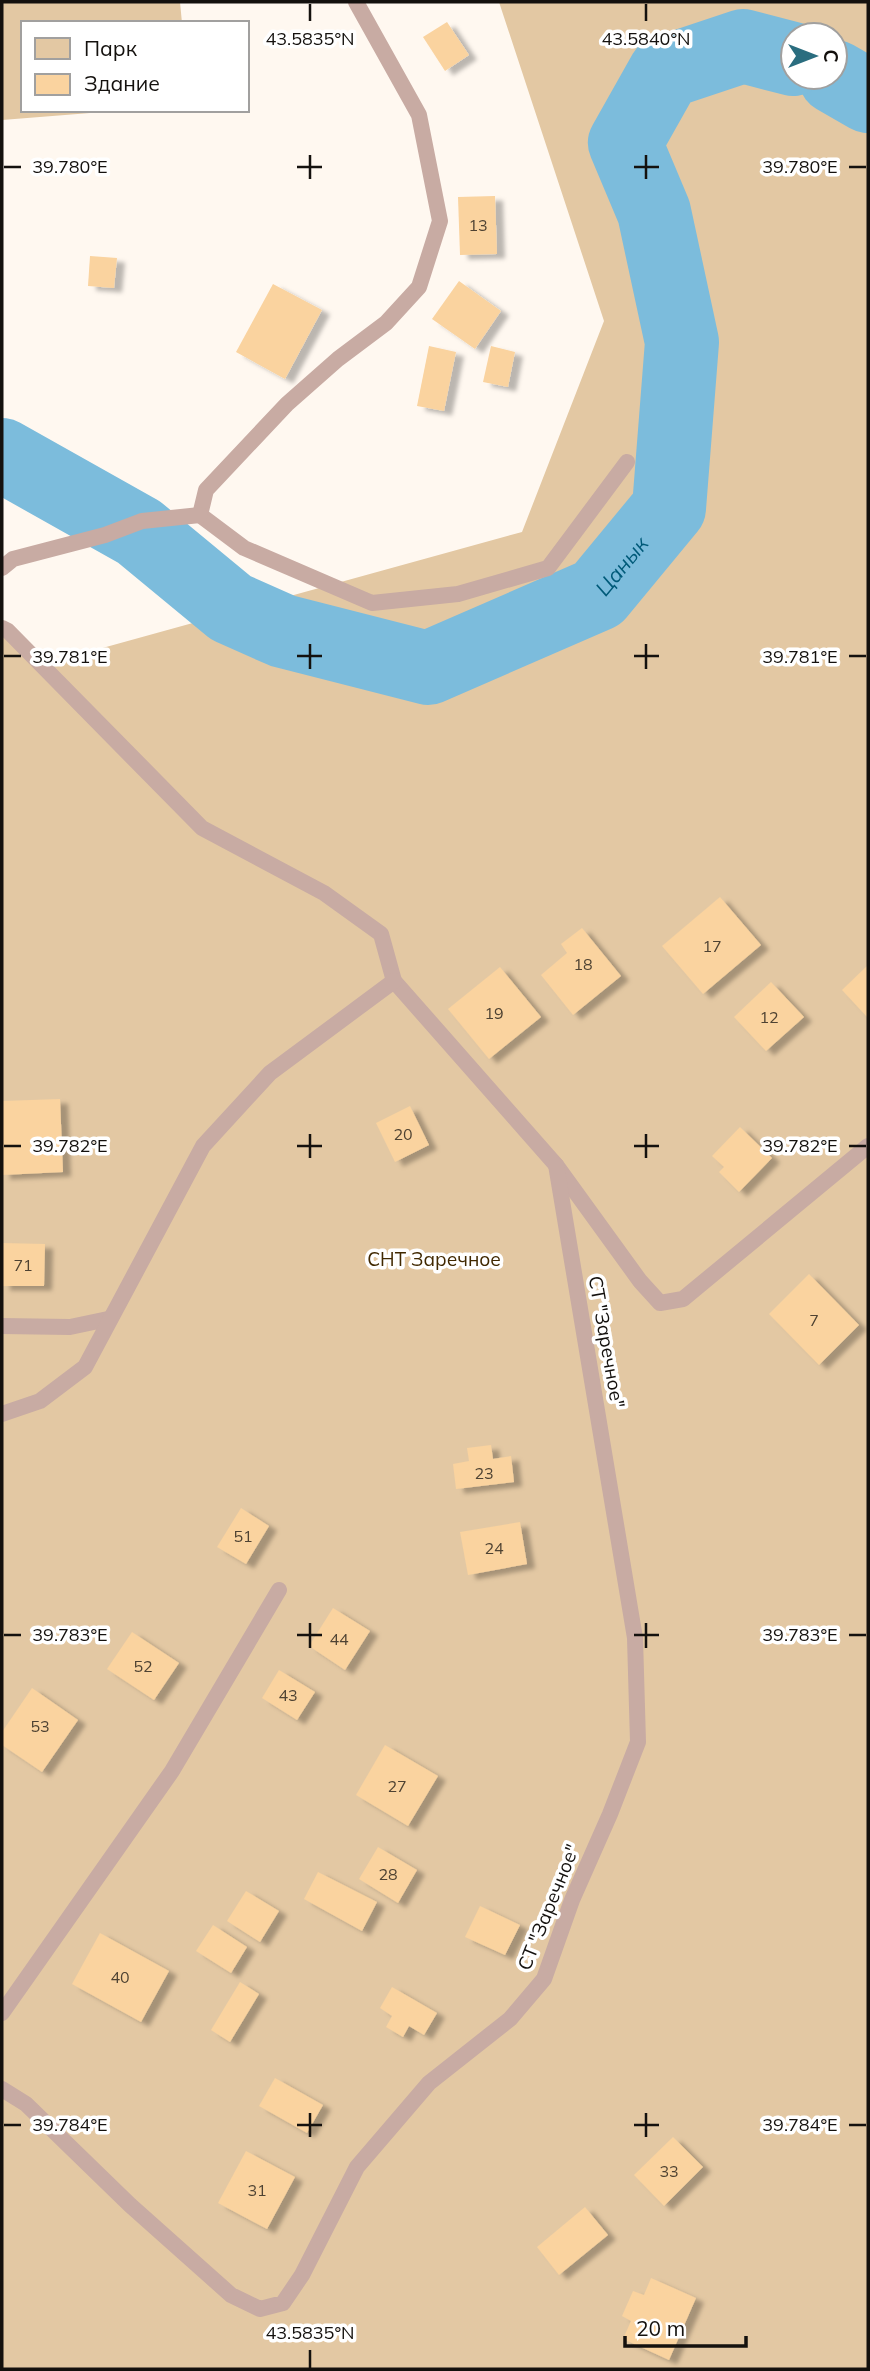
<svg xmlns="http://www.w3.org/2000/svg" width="870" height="2371" font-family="Mulish,sans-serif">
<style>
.green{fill:#e3c8a3;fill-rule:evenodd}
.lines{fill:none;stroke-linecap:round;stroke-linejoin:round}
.river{stroke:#7cbcdc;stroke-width:74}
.building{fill:#fad39f;filter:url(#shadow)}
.lane{stroke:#c8aba3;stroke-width:16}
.ticks{fill:none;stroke:#14110e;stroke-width:2.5}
.labels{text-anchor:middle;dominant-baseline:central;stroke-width:7;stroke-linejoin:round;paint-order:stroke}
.number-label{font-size:16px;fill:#4e4232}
.park-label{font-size:19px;fill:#402800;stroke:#fff}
.street-label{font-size:19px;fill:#14110e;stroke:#fff}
.water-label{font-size:21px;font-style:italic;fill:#005a79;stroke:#fff}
.ticks-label{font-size:18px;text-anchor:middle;fill:#14110e;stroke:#fff;stroke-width:7;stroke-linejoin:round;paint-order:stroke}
</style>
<defs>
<filter id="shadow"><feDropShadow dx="8" dy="4.5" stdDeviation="2" flood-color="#0004"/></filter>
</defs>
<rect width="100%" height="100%" fill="#fff8f0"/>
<!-- green -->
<g class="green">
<path d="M 2,2 L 180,2 L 182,23 L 23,23 L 23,110 L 128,110 L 2,120 Z"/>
<path d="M 499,2 L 868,2 L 868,2369 L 2,2369 L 2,628 L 41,665 L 522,532 L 604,321 ZM 793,35 L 835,35 L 835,77 L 793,77 Z"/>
</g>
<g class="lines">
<!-- river -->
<g class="river">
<path d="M 835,77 L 868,96"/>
<path id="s1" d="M 2,455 L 139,532 L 231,608 L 283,631 L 428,668 L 598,594 L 669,508 L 682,342 L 654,212 L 625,143 L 665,72 L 743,46 L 793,59"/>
</g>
</g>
<!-- building -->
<g class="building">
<path d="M 447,22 L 469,55 L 445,71 L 423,37 Z"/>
<path d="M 495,196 L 497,254 L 460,255 L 458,197 Z"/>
<path d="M 90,256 L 117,258 L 114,288 L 88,286 Z"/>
<path d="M 459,281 L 501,311 L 475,349 L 432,319 Z"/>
<path d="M 273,284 L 322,310 L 285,379 L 236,352 Z"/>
<path d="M 429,346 L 456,352 L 444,411 L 417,406 Z"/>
<path d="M 491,346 L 515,352 L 508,387 L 483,382 Z"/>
<path d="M 720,897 L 761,945 L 703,994 L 662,946 Z"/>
<path d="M 582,928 L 621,976 L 573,1015 L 541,975 L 567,953 L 561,944 Z"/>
<path d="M 868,965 L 868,1018 L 842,990 Z"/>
<path d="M 500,967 L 541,1017 L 489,1059 L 448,1009 Z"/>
<path d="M 771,982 L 804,1017 L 766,1051 L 734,1017 Z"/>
<path d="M 60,1099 L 63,1172 L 2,1175 L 2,1101 Z"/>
<path d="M 410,1106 L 429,1145 L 395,1162 L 376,1123 Z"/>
<path d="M 740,1127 L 772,1158 L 739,1192 L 719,1172 L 724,1167 L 712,1156 Z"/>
<path d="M 2,1243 L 45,1244 L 44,1286 L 2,1286 Z"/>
<path d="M 809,1274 L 859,1325 L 819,1365 L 769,1314 Z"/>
<path d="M 491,1445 L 493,1459 L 511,1456 L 514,1482 L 456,1489 L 453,1464 L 469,1461 L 467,1448 Z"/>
<path d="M 241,1508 L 269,1526 L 246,1564 L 217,1547 Z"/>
<path d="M 520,1522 L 527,1564 L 468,1575 L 460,1532 Z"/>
<path d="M 333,1608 L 370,1631 L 345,1670 L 309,1646 Z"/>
<path d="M 132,1632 L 179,1663 L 154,1700 L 107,1669 Z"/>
<path d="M 279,1670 L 315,1692 L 297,1720 L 262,1698 Z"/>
<path d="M 32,1688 L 78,1720 L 42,1772 L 2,1745 L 2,1732 Z"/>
<path d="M 385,1745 L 438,1776 L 408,1826 L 356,1795 Z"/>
<path d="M 378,1847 L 417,1870 L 398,1903 L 359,1879 Z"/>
<path d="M 318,1872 L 377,1902 L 362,1931 L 304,1899 Z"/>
<path d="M 246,1891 L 279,1911 L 260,1942 L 227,1921 Z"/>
<path d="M 480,1906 L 520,1925 L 505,1955 L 465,1937 Z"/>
<path d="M 213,1925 L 247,1947 L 231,1973 L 196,1951 Z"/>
<path d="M 100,1933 L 169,1971 L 141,2022 L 72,1984 Z"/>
<path d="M 240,1982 L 259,1994 L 230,2042 L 211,2030 Z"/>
<path d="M 392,1987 L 437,2013 L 424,2035 L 409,2026 L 403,2037 L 386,2027 L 392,2016 L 380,2008 Z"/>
<path d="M 275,2078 L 323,2105 L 307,2133 L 259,2106 Z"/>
<path d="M 673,2137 L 703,2167 L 664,2206 L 634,2175 Z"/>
<path d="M 246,2151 L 295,2177 L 267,2229 L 218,2203 Z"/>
<path d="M 585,2207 L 608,2235 L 559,2275 L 537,2247 Z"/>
<path d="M 651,2278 L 696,2298 L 669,2360 L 623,2339 L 631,2321 L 622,2316 L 633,2291 L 644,2295 Z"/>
</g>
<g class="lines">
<!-- lane -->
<g class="lane">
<path d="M 356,2 L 419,115 L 440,221 L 419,287 L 386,323 L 338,359 L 287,404 L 206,490 L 200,515 L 244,548 L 372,603 L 458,594 L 548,568 L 627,462"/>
<path d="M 2,568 L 13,559 L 105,535 L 142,521 L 200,515"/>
<path d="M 2,628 L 8,631 L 202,828 L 324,893 L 381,934 L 394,981 L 556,1165 L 640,1281 L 660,1303 L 683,1299 L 868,1146"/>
<path d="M 2,1326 L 70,1327 L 108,1319"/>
<path d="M 2,1414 L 40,1401 L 85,1367 L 203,1146 L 270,1073 L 394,981"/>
<path d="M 2,2013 L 172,1771 L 279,1590"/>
<path d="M 2,2089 L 26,2104 L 130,2205 L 231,2295 L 260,2309 L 283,2303 L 302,2275 L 357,2167 L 429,2083 L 510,2019 L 544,1979 L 572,1900 L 610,1814 L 638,1742 L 635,1638 L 556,1165"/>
</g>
</g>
<!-- ticks -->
<path class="ticks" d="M 310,4 L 310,21M 646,4 L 646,21M 310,155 L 310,179M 646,155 L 646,179M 4,167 L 21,167M 297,167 L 322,167M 634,167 L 659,167M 849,167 L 866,167M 310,644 L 310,669M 646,644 L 646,669M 4,656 L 21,656M 297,656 L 322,656M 634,656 L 659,656M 849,656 L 866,656M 310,1134 L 310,1158M 646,1134 L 646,1158M 4,1146 L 21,1146M 297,1146 L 322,1146M 634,1146 L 659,1146M 849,1146 L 866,1146M 310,1623 L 310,1648M 646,1623 L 646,1648M 4,1635 L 21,1635M 297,1635 L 322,1635M 634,1635 L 659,1635M 849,1635 L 866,1635M 310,2113 L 310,2137M 646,2113 L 646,2137M 4,2125 L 21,2125M 297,2125 L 322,2125M 634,2125 L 659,2125M 849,2125 L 866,2125M 310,2350 L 310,2368"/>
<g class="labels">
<!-- number labels -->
<g class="number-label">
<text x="478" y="225">13</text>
<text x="712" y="946">17</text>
<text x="583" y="964">18</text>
<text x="494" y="1013">19</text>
<text x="769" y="1017">12</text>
<text x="403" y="1134">20</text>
<text x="23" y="1265">71</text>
<text x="814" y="1320">7</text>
<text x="484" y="1473">23</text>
<text x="243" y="1536">51</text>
<text x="494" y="1548">24</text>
<text x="339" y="1639">44</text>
<text x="143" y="1666">52</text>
<text x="288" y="1695">43</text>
<text x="40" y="1726">53</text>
<text x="397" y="1786">27</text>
<text x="388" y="1874">28</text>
<text x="120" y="1977">40</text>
<text x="669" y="2171">33</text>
<text x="257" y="2190">31</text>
</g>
<!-- park labels -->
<g class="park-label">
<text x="434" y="1259">СНТ Заречное</text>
</g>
<!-- street labels -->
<g class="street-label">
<text transform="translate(607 1342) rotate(80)">СТ "Заречное"</text>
<text transform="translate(548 1907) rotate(-68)">СТ "Заречное"</text>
</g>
<!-- water labels -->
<g class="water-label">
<text stroke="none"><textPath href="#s1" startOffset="705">Цанык</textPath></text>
</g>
</g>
<g class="ticks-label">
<text x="310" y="45">43.5835°N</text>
<text x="646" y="45">43.5840°N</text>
<text x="70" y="173">39.780°E</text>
<text x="800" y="173">39.780°E</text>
<text x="70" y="663">39.781°E</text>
<text x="800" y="663">39.781°E</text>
<text x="800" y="1152">39.782°E</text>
<text x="70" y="1152">39.782°E</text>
<text x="70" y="1641">39.783°E</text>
<text x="800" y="1641">39.783°E</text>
<text x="70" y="2131">39.784°E</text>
<text x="800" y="2131">39.784°E</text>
<text x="310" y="2339">43.5835°N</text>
</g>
<!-- border -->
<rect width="870" height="2371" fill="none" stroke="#14110e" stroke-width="7"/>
<!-- legend -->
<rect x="21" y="21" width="228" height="91" fill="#ffffff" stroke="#a1a09f" stroke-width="2"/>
<rect x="35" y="38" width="35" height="21" fill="#e3c8a3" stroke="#a1a09f" stroke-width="2"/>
<text x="84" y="56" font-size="21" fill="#14110e">Парк</text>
<rect x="35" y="74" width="35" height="21" fill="#fad39f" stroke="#a1a09f" stroke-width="2"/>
<text x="84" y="91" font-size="21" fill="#14110e">Здание</text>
<!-- north arrow -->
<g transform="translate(814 56) rotate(90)"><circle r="33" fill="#ffffff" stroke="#a1a09f" stroke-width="2"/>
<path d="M0-5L12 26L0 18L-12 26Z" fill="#2a6d7f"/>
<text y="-10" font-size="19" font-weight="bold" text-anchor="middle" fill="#14110e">С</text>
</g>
<!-- scale -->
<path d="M625 2336v10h121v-10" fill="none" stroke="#14110e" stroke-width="3.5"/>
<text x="636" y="2336" font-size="21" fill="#14110e" stroke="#ffffff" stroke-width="5" paint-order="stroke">20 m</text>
</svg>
